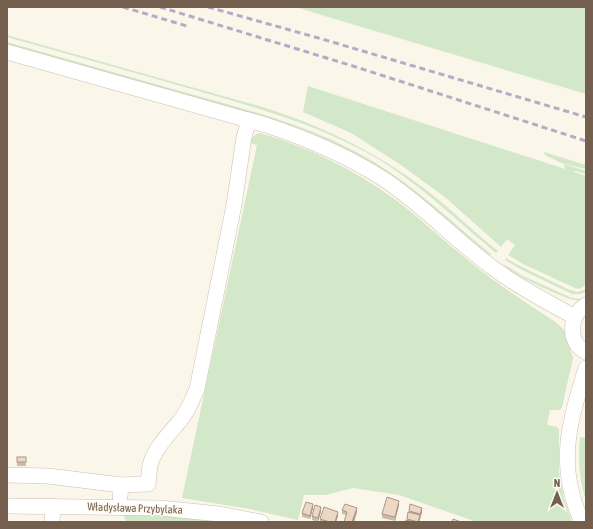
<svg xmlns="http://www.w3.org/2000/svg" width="593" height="529" font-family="'Asap Condensed',sans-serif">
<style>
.green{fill:#d2e8c9}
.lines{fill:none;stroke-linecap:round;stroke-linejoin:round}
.minor-casing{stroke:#ccbfb0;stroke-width:16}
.minor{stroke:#fff;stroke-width:15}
.rail{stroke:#baa8c5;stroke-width:3;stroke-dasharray:6 4;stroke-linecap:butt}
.wall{fill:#cdbaa8}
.shaded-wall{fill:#a79788}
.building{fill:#eed8c3;stroke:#a79788}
.labels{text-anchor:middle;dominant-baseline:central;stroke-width:3;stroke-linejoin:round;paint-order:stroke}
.street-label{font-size:11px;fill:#745f4f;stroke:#fefaf0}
</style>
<rect width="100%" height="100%" fill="#fbf6ea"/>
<!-- green -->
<g class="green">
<path d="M 296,7 L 586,7 L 586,94 L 318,14 Z"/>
<path d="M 7,35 L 259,106 C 321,125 377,152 429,192 C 453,211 474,232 498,251 L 496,253 C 457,221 421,185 378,159 C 318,124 254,107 188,88 C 128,71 67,54 7,37 Z"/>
<path d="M 7,42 C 67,59 127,76 187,93 C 252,111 316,127 374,162 C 417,188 453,223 492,255 C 484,255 468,238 461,232 C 429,203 395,177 357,155 C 306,126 249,112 193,96 C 131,79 69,62 7,44 Z"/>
<path d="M 308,86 L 565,169 L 564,164 L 586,171 L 586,174 L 576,171 L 572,171 L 586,176 L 586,284 L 580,289 L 575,288 L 523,264 L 508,255 L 515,245 L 507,239 L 501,247 L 446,198 L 401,165 L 351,133 L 303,112 Z"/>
<path d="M 260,133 C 308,147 353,169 393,198 C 418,216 439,237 463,256 C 491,280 523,301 554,321 L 562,328 L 565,332 L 573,358 L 562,407 L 560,410 L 550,410 L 547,425 L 557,427 L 559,430 L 559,472 L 564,499 L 572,522 L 477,522 L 399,495 L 353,488 L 326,495 L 304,495 L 298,520 L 250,509 L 182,498 L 257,145 L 250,143 C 251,138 255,134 260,133 Z"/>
<path d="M 544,152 L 586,165 L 586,169 L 561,163 L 545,155 Z"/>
<path d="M 506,258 L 522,267 L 570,290 L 578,292 L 586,289 L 586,292 L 580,294 L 572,294 L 522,270 L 505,260 Z"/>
<path d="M 504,264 L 521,275 L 572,298 L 581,299 L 586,297 L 586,299 C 582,300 578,301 574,300 C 563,298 508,273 504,264 Z"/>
<path d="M 580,437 L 586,438 L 586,501 C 579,479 578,458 580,437 Z"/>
<path d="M 129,513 L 235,522 L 126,522 L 124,516 Z"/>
</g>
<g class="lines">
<defs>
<g id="minor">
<path d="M 7,52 L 266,125 C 308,139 348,156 385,180 C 424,206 456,241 493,268 C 519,287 547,302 575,317"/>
<path d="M 586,305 C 569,315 567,342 586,352"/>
<path d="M 7,475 L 48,476 L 121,485 L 120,496"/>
<path d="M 121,485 L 148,484 C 149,478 149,471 150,465 C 155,448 168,435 179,422 C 188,412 192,400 197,389 L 234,205 L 244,137 L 249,120"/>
<path d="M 7,506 L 160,508 L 219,514 L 261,522"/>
<path d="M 52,522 L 53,506"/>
<path d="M 582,522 C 556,466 569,423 586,368"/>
</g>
</defs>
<!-- minor casing -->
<use href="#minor" class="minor-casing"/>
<!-- minor -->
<use href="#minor" class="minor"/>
<!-- rail -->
<g class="rail">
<path d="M 123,7 L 190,27"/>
<path d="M 160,7 L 356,67 L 586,141"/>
<path d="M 208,7 L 322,39 L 586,117"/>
</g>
</g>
<!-- wall -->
<g class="wall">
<rect x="17" y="457" width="9" height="9"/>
<path d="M 399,505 L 395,521 L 382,518 L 382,514 Z"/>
<path d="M 313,508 L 310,519 L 302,517 L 302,513 Z"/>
<path d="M 342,510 L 357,512 L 346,515 L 342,514 Z"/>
<path d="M 321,511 L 318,522 L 312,520 L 312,516 Z"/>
<path d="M 409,511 L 422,512 L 419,522 L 405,522 L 407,520 Z"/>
<path d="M 338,516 L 336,522 L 320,522 L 320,519 Z"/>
</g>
<!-- shaded-wall -->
<g class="shaded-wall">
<path d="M 399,501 L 399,505 L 395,521 L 395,517 Z"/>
<path d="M 313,504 L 313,508 L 310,519 L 310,516 Z"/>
<path d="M 321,507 L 321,511 L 318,522 L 318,518 Z"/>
<path d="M 357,508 L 357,512 L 354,522 L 352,522 Z"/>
<path d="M 422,508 L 422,512 L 420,519 L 419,522 L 418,522 Z"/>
<path d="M 338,512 L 338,516 L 336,522 L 335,522 Z"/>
</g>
<!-- building -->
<g class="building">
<rect x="17" y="457" width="9" height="5"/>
<path d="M 387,497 L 399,501 L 395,517 L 382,514 Z"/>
<path d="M 306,502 L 313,504 L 310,516 L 302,513 Z"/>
<path d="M 345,504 L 357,508 L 352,522 L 344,522 L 347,512 L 342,510 Z"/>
<path d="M 410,504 L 422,508 L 420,514 L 409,511 Z"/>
<path d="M 315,505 L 321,507 L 318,518 L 312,516 Z"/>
<path d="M 324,507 L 338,512 L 335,522 L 330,522 L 320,519 Z"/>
<path d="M 408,512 L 420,515 L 418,522 L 407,519 Z"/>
<path d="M 453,519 L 461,522 L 452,522 Z"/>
<path d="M 406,520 L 413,522 L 405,522 Z"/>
</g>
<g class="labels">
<!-- street labels -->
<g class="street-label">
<text transform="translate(135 508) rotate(2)">Władysława Przybylaka</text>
</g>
</g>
<!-- border -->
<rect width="593" height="529" fill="none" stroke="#745f4f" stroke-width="16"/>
<!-- north arrow -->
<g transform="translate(557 493)" stroke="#fefaf0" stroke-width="3" paint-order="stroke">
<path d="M0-3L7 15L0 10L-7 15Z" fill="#745f4f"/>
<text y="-6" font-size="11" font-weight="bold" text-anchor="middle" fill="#745f4f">N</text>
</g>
</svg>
